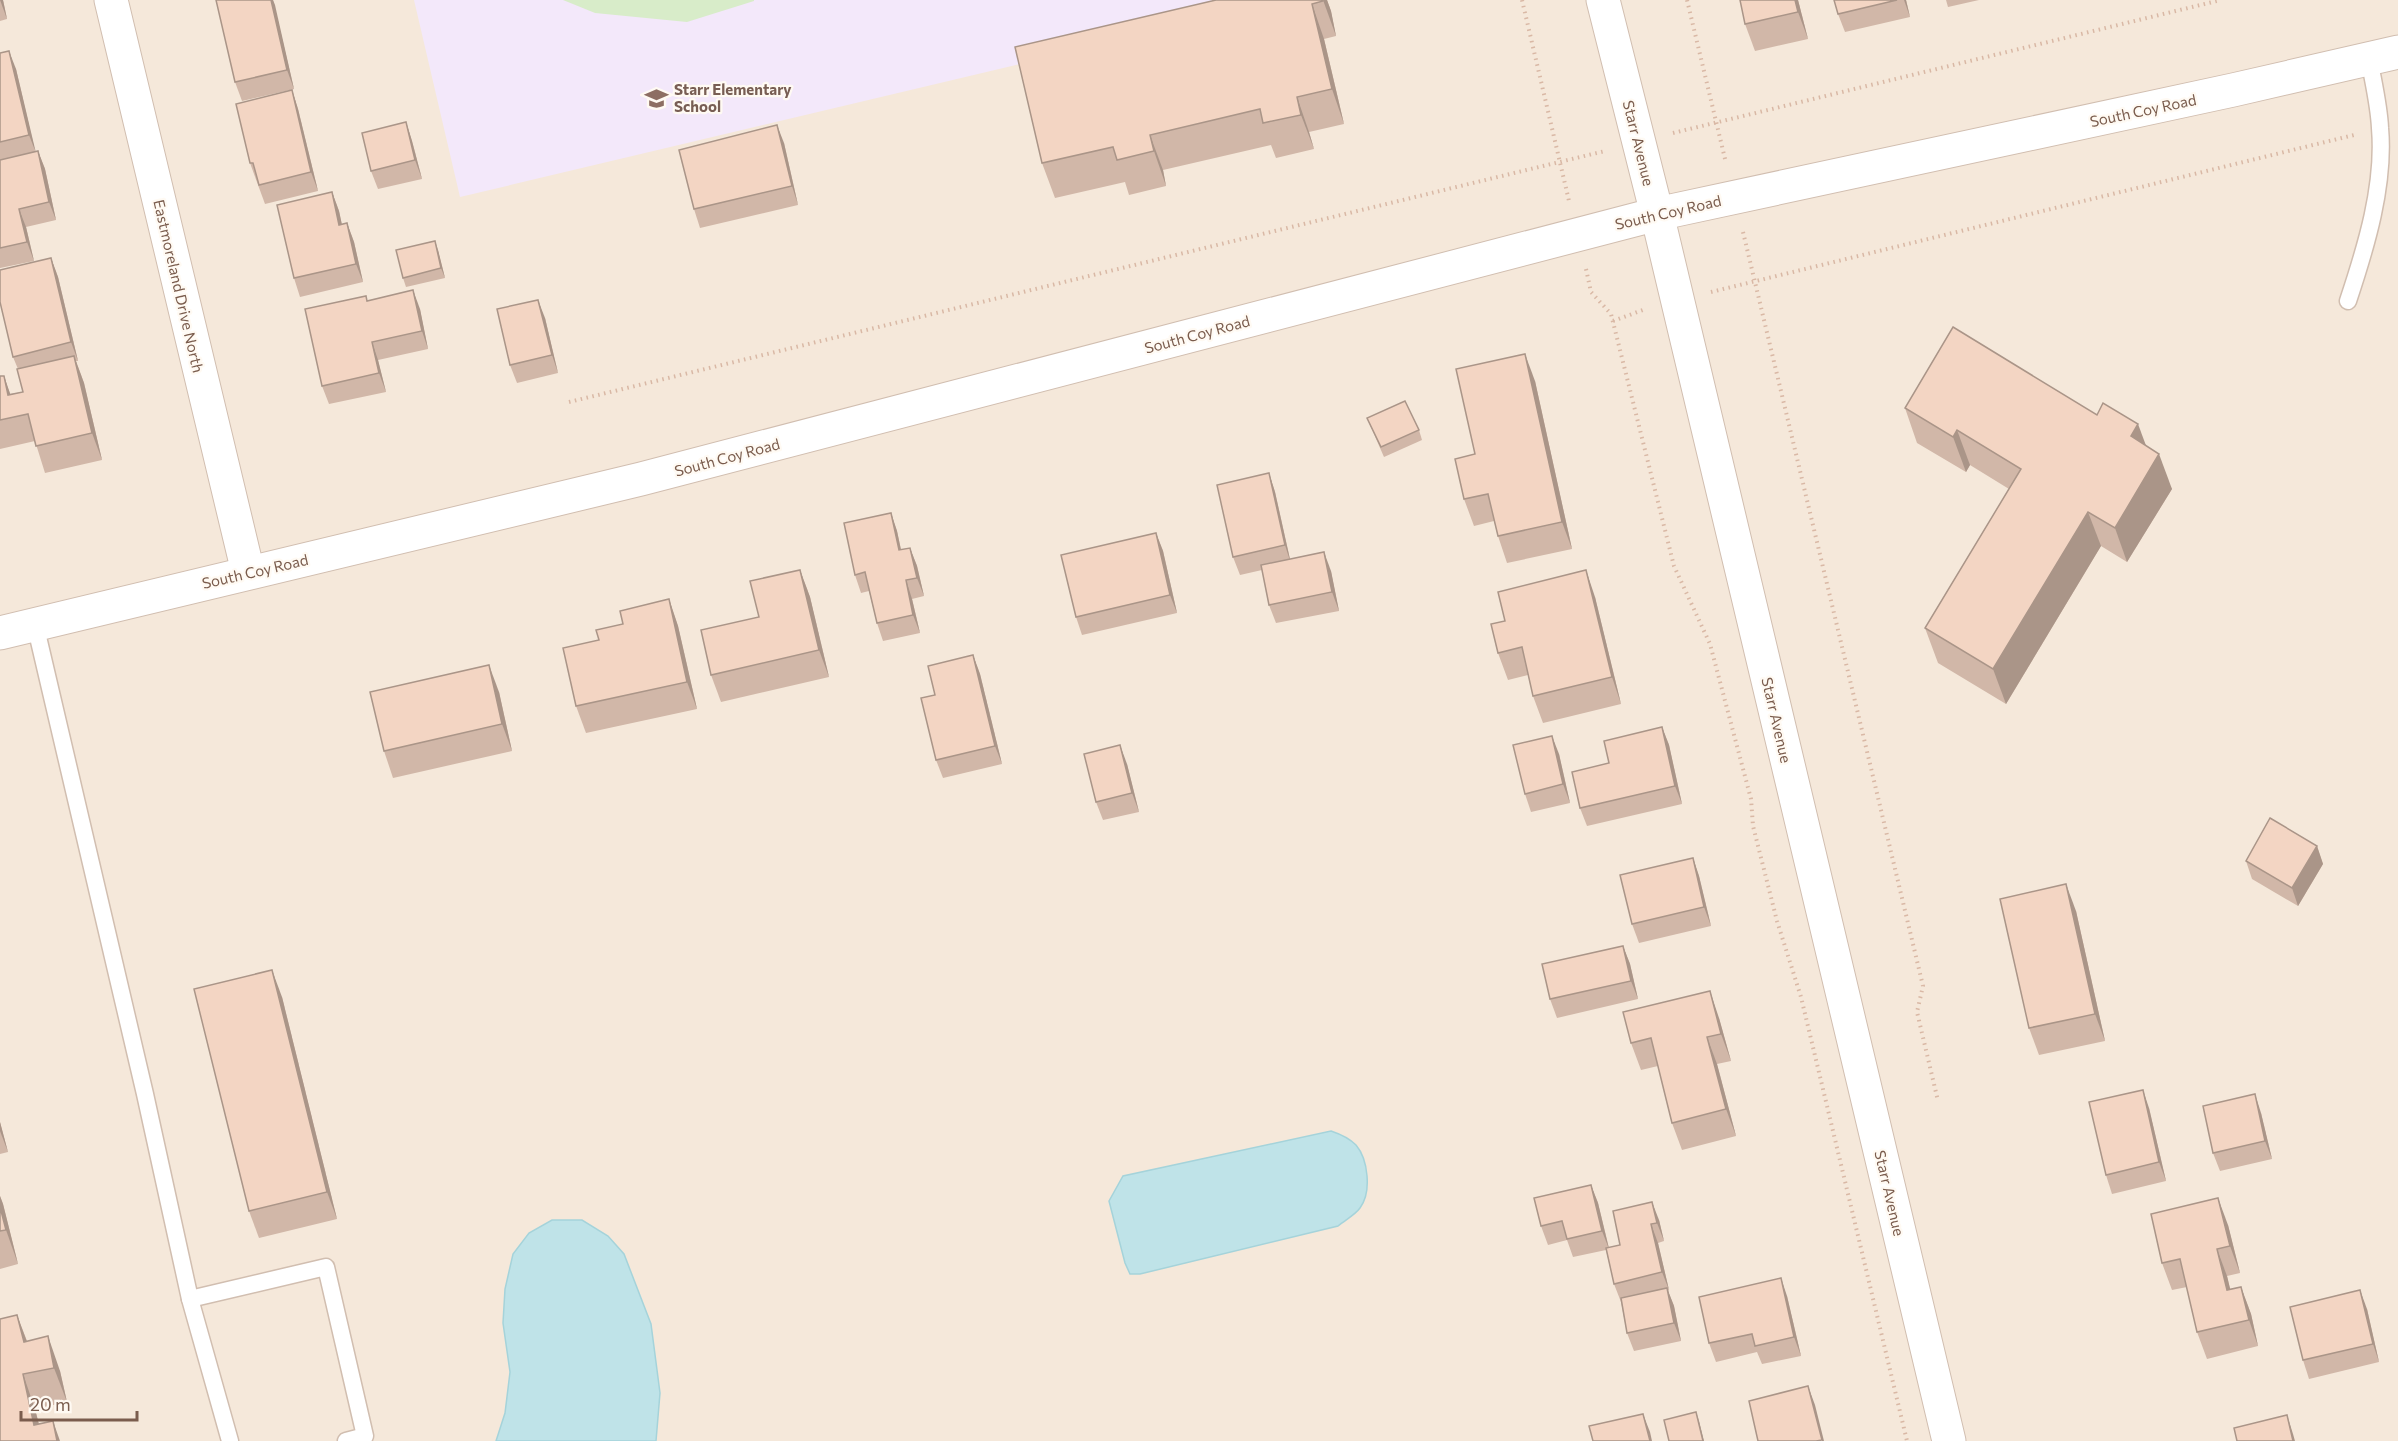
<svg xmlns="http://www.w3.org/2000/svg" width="2398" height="1441" font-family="Commissioner,sans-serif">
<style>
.residential{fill:#f5e8da}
.education{fill:#f3e8fa}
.green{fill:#d8ecc9}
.water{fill:#bfe3e8;stroke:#a5d3da;stroke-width:1.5}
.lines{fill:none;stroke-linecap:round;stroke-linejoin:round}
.service-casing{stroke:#d1beb0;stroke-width:19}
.minor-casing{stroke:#d1beb0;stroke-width:35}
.tertiary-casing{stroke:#d1beb0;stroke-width:35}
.path{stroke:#d9b8a5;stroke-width:4;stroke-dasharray:1.5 4.5;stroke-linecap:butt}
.service{stroke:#fff;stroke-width:16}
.minor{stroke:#fff;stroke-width:33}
.tertiary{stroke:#fff;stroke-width:33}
.wall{fill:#d1b7a8}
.shaded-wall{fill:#aa9588}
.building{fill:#f3d5c3;stroke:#aa9588;stroke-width:1.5}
.labels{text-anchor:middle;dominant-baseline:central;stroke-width:4.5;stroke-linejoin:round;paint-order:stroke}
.education-label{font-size:15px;font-weight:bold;fill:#785e54;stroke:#fffaf3;text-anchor:start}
.street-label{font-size:15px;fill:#7a5c4d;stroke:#fffaf3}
</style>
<rect width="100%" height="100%" fill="#fdf6ec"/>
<!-- residential -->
<rect class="residential" x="0" y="0" width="2398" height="1441"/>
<!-- education -->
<path class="education" d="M 414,0 L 1290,0 L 460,197 Z"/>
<!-- green -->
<path class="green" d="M 563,0 L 754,0 L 754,1 L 687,22 L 595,13 Z"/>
<!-- water -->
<g class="water">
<path d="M 1331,1131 C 1340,1134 1349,1138 1356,1145 C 1368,1159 1372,1192 1360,1208 C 1355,1215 1345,1220 1338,1226 L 1140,1274 L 1130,1274 L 1125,1263 L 1109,1201 L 1123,1176 Z"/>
<path d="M 552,1220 L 582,1220 L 608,1236 L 624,1254 L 651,1324 L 660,1393 L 656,1441 L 496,1441 L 505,1413 L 510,1372 L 503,1323 L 505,1289 L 513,1254 L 529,1233 Z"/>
</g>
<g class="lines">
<defs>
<g id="service">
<path d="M 2348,301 C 2366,247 2385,185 2380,128 C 2379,105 2373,81 2369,58"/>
<path d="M 35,624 L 145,1094 L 190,1299 L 230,1441"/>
<path d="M 190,1299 L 326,1267 L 365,1436 L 346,1441"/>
</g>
<path id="minor" d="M 111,0 L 248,572"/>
<g id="tertiary">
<path d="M 1603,0 L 1657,214 L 1949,1441"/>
<path d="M 0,633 L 641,479 L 1657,214 L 2233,90 L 2398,52"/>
</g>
</defs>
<!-- service casing -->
<use href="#service" class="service-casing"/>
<!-- minor casing -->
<use href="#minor" class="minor-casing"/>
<!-- tertiary casing -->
<use href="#tertiary" class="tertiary-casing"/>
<!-- path -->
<g class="path">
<path d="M 1522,0 L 1569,201"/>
<path d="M 1687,0 L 1726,163"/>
<path d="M 1673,133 L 2221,0"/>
<path d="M 1743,232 L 1923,986 L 1917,1012 L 1938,1101"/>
<path d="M 1586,269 L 1591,292 L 1611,314 L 1674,566 L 1710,644 L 1751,799 L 1753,826 L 1777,921 L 1801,997 L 1907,1441"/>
<path d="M 1711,292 L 2354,135"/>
<path d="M 1613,321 L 1643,310"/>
<path d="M 569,402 L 1605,151"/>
</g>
<!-- service -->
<use href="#service" class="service"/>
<!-- minor -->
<use href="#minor" class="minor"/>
<!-- tertiary -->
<use href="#tertiary" class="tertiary"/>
</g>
<!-- wall -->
<g class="wall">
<path d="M 0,0 L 3,0 L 7,19 L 0,21 Z"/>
<path d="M 216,0 L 273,0 L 294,89 L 242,101 L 235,82 Z"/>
<path d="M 1327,0 L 1331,11 L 1336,36 L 1324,39 L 1344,124 L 1309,132 L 1314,149 L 1276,158 L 1271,145 L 1163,170 L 1166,186 L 1129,195 L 1125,182 L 1055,198 L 1042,163 L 1015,47 Z"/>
<path d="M 1798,0 L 1808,39 L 1755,51 L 1745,24 Z"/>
<path d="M 1834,0 L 1906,0 L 1910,17 L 1845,32 L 1838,14 Z"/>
<path d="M 1946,0 L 1979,0 L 1948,7 Z"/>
<path d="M 0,53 L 16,69 L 35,151 L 38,151 L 45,169 L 56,220 L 26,227 L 34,261 L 0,268 Z"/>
<path d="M 292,90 L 298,109 L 318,191 L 265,204 L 250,163 Z"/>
<path d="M 406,122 L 412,141 L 422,179 L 378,189 L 371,171 Z"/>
<path d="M 784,143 L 798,205 L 700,228 L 694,209 Z"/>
<path d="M 332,192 L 339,211 L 342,225 L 347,223 L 354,242 L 363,282 L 300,297 L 294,278 Z"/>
<path d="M 438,250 L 445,278 L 406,287 L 403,278 Z"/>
<path d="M 51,258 L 58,277 L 78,361 L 76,361 L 84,383 L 102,460 L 45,473 L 35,441 L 0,449 L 0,376 L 4,376 L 10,394 L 23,392 L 18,369 L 13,357 Z"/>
<path d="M 366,296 L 367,300 L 420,309 L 428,349 L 378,360 L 386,392 L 329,404 L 322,386 Z"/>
<path d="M 545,318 L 558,373 L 517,383 L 510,365 Z"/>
<path d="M 1535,381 L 1572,549 L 1507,563 L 1498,536 L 1494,521 L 1474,526 L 1464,499 L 1475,454 Z"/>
<path d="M 1905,408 L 2146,446 L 2172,489 L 2127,562 L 2101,546 L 2006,704 L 1938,663 L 1925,628 L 2009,489 L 1970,465 L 1966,472 L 1917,443 Z"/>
<path d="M 1367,418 L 1419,430 L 1422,440 L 1384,457 Z"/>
<path d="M 1269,473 L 1275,492 L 1290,559 L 1331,571 L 1339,611 L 1276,623 L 1269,605 L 1262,570 L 1240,575 L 1233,557 Z"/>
<path d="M 891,513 L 897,531 L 901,550 L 910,548 L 917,566 L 924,596 L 912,599 L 920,633 L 883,641 L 877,623 L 869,591 L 861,593 L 855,575 Z"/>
<path d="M 1156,533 L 1163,551 L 1177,613 L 1082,635 L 1076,617 Z"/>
<path d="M 800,570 L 810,597 L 829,677 L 721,702 L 711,675 L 759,617 Z"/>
<path d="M 1595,597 L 1621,704 L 1543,723 L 1533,696 L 1528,675 L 1508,680 L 1498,653 L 1505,621 Z"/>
<path d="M 669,599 L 678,626 L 697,709 L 586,733 L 576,706 L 599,640 Z"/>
<path d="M 973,655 L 980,674 L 1002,764 L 943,778 L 936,760 L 935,695 Z"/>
<path d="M 499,692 L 512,751 L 393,778 L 384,751 Z"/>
<path d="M 1662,727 L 1669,745 L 1682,804 L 1587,826 L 1580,808 Z"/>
<path d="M 1559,754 L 1570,803 L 1531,812 L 1525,794 Z"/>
<path d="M 1127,764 L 1139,812 L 1103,820 L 1096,802 Z"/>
<path d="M 2317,846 L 2323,864 L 2298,906 L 2252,879 L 2246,861 Z"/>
<path d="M 1693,858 L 1699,876 L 1711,926 L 1639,943 L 1632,924 Z"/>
<path d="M 2076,911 L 2105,1041 L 2039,1055 L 2029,1028 Z"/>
<path d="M 1623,946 L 1630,964 L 1638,999 L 1557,1018 L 1550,999 Z"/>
<path d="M 282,997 L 337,1219 L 259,1238 L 249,1211 Z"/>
<path d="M 1719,1018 L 1731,1061 L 1717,1064 L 1736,1136 L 1682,1150 L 1672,1123 L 1658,1066 L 1641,1070 L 1631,1043 Z"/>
<path d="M 2149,1108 L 2166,1181 L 2112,1194 L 2106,1175 Z"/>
<path d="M 2261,1113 L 2272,1159 L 2220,1171 L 2213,1153 Z"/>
<path d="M 0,1122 L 8,1152 L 0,1154 Z"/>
<path d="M 1591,1185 L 1598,1203 L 1609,1248 L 1620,1245 L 1613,1211 L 1659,1220 L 1664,1241 L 1658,1243 L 1669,1290 L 1668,1291 L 1674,1306 L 1681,1341 L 1634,1351 L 1627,1333 L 1621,1302 L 1614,1284 L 1606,1250 L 1573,1257 L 1567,1240 L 1548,1245 L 1541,1226 Z"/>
<path d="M 0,1196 L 3,1204 L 18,1264 L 0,1269 Z"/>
<path d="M 2228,1225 L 2240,1273 L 2227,1276 L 2230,1289 L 2241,1287 L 2251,1314 L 2258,1346 L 2207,1359 L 2197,1332 L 2187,1287 L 2172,1290 L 2162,1263 Z"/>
<path d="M 1787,1296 L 1801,1356 L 1762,1364 L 1757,1352 L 1716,1362 L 1709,1343 Z"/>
<path d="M 2367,1309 L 2379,1362 L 2309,1379 L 2303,1360 Z"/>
<path d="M 17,1315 L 27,1341 L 60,1371 L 67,1402 L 35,1409 L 39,1424 L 0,1441 Z"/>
</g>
<!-- shaded-wall -->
<g class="shaded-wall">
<path d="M 0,0 L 3,0 L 7,19 Z"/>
<path d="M 271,0 L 273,0 L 275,5 L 294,89 L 287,70 Z"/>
<path d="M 1323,0 L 1327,0 L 1331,11 L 1336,36 Z"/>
<path d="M 1795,0 L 1798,0 L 1808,39 L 1798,12 Z"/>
<path d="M 1904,0 L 1906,0 L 1910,17 Z"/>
<path d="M 1312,4 L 1324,39 L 1344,124 L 1332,89 Z"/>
<path d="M 9,51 L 16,69 L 36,153 L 29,135 Z"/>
<path d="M 292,90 L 298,109 L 318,191 L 311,172 Z"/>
<path d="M 1297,97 L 1309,132 L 1314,149 L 1301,115 Z"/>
<path d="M 406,122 L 412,141 L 422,179 L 415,160 Z"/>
<path d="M 777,125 L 784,143 L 798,205 L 792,186 Z"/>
<path d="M 1150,135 L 1163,170 L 1166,186 L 1154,151 Z"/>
<path d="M 38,151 L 45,169 L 56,220 L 49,202 Z"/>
<path d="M 332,192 L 339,211 L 346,244 L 339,225 Z"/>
<path d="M 19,209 L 26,227 L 34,261 L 27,242 Z"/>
<path d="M 347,223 L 354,242 L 363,282 L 356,264 Z"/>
<path d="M 435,241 L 438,250 L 445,278 L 441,268 Z"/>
<path d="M 51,258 L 58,277 L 78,361 L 71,342 Z"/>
<path d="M 413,290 L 420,309 L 428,349 L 422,331 Z"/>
<path d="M 538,300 L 545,318 L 558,373 L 552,355 Z"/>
<path d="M 372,342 L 378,360 L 386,392 L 379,373 Z"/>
<path d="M 1525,354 L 1535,381 L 1572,549 L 1562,522 Z"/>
<path d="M 74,356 L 84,383 L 102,460 L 92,433 Z"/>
<path d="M 4,376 L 13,402 L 8,395 Z"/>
<path d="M 2138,424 L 2151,459 L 2131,436 Z"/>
<path d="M 1957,430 L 1970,465 L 1966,472 L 1953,437 Z"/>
<path d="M 2159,454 L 2172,489 L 2127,562 L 2115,528 Z"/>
<path d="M 1269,473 L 1275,492 L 1291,564 L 1285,545 Z"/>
<path d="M 2088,512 L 2101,546 L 2006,704 L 1993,669 Z"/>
<path d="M 891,513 L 897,531 L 905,569 L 899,550 Z"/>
<path d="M 1156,533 L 1163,551 L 1177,613 L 1170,595 Z"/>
<path d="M 910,548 L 917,566 L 924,596 L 917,578 Z"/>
<path d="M 1324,552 L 1331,571 L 1339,611 L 1332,592 Z"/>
<path d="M 800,570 L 810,597 L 829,677 L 819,650 Z"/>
<path d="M 1586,570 L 1595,597 L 1621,704 L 1612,677 Z"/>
<path d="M 906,580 L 912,599 L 920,633 L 913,615 Z"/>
<path d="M 669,599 L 678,626 L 697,709 L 687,682 Z"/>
<path d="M 973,655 L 980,674 L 1002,764 L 995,746 Z"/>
<path d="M 489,665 L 499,692 L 512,751 L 502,724 Z"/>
<path d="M 1662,727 L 1669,745 L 1682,804 L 1675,786 Z"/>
<path d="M 1552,736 L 1559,754 L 1570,803 L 1563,784 Z"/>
<path d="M 1120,745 L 1127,764 L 1139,812 L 1132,793 Z"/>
<path d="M 2317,846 L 2323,864 L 2298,906 L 2292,888 Z"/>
<path d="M 1693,858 L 1699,876 L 1711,926 L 1704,907 Z"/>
<path d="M 2066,884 L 2076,911 L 2105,1041 L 2095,1014 Z"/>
<path d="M 1623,946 L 1630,964 L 1638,999 L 1631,981 Z"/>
<path d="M 272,970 L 282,997 L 337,1219 L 327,1192 Z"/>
<path d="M 1710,991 L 1719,1018 L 1731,1061 L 1721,1034 Z"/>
<path d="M 1707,1037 L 1717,1064 L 1736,1136 L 1726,1109 Z"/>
<path d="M 2143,1090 L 2149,1108 L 2166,1181 L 2159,1162 Z"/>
<path d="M 2255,1094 L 2261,1113 L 2272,1159 L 2265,1141 Z"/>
<path d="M 0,1122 L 8,1152 L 0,1131 Z"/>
<path d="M 1591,1185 L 1598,1203 L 1609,1249 L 1602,1231 Z"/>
<path d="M 0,1196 L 3,1204 L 18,1264 L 6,1230 L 0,1207 Z"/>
<path d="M 2218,1198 L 2228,1225 L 2240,1273 L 2230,1246 Z"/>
<path d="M 1652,1202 L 1659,1220 L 1664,1241 L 1657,1223 Z"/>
<path d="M 1651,1224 L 1658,1243 L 1669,1290 L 1662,1272 Z"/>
<path d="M 2217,1249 L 2227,1276 L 2237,1317 L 2227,1290 Z"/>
<path d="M 1781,1278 L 1787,1296 L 1801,1356 L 1794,1337 Z"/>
<path d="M 2241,1287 L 2251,1314 L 2258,1346 L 2249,1320 Z"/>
<path d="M 1667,1288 L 1674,1306 L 1681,1341 L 1674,1323 Z"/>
<path d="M 2360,1290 L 2367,1309 L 2379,1362 L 2373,1344 Z"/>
<path d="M 17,1315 L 30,1350 L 24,1342 Z"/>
<path d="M 48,1336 L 60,1371 L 67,1402 L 54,1368 Z"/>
<path d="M 23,1374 L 35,1409 L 43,1441 L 34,1425 Z"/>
<path d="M 1808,1386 L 1815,1405 L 1824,1441 L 1822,1441 L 1822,1440 Z"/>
<path d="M 1696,1412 L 1699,1421 L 1704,1441 L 1703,1441 Z"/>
<path d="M 1643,1414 L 1650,1432 L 1652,1441 L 1650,1441 Z"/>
<path d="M 2287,1415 L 2293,1434 L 2295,1441 L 2293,1441 Z"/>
<path d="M 53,1421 L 60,1441 L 57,1441 Z"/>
</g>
<!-- building -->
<g class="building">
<path d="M 216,0 L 271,0 L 287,70 L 235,82 Z"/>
<path d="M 1216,0 L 1323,0 L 1323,1 L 1312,4 L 1332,89 L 1297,97 L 1301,115 L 1263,123 L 1260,109 L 1150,135 L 1154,151 L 1117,160 L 1113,147 L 1042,163 L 1015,47 Z"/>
<path d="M 1740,0 L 1795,0 L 1798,12 L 1745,24 Z"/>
<path d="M 1834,0 L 1897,0 L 1838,14 Z"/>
<path d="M 9,51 L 29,135 L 0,142 L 0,53 Z"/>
<path d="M 292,90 L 311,172 L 259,185 L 253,163 L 250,163 L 236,104 Z"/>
<path d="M 406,122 L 415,160 L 371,171 L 362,133 Z"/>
<path d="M 777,125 L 792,186 L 694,209 L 679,150 Z"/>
<path d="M 38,151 L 49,202 L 19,209 L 27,242 L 0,248 L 0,160 Z"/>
<path d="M 332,192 L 339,225 L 347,223 L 356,264 L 294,278 L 277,205 Z"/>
<path d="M 435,241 L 441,268 L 403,278 L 396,250 Z"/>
<path d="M 51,258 L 71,342 L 13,357 L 0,302 L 0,270 Z"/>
<path d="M 413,290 L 422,331 L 372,342 L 379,373 L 322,386 L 305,309 L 366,296 L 367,301 Z"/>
<path d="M 538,300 L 552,355 L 510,365 L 497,309 Z"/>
<path d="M 1953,327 L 2097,415 L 2103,403 L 2138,424 L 2131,436 L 2159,454 L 2115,528 L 2088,512 L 1993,669 L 1925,628 L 2021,469 L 1957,430 L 1953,437 L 1905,408 Z"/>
<path d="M 1525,354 L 1562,522 L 1498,536 L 1488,494 L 1464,499 L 1455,459 L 1475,454 L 1456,369 Z"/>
<path d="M 74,356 L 92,433 L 36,446 L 28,414 L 0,420 L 0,376 L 4,376 L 8,395 L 23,392 L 17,369 Z"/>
<path d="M 1405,401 L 1419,430 L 1381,447 L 1367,418 Z"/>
<path d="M 1269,473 L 1285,545 L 1233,557 L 1217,485 Z"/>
<path d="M 891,513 L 899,550 L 910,548 L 917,578 L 906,580 L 913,615 L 877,623 L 865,572 L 855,575 L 844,523 Z"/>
<path d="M 1156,533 L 1170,595 L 1076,617 L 1061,555 Z"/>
<path d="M 1324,552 L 1332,592 L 1269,605 L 1261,565 Z"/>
<path d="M 800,570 L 819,650 L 711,675 L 701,630 L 759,617 L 750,581 Z"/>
<path d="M 1586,570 L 1612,677 L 1533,696 L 1522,647 L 1498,653 L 1491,624 L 1505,621 L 1498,592 Z"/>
<path d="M 669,599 L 687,682 L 576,706 L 563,648 L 599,640 L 596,630 L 623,624 L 620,611 Z"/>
<path d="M 973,655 L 995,746 L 936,760 L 921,698 L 935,695 L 928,666 Z"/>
<path d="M 489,665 L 502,724 L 384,751 L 370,692 Z"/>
<path d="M 1662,727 L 1675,786 L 1580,808 L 1572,772 L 1609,763 L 1604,741 Z"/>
<path d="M 1552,736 L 1563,784 L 1525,794 L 1513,745 Z"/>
<path d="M 1120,745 L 1132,793 L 1096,802 L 1084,754 Z"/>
<path d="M 2270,818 L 2317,846 L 2292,888 L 2246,861 Z"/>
<path d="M 1693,858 L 1704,907 L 1632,924 L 1620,875 Z"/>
<path d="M 2066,884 L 2095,1014 L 2029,1028 L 2000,899 Z"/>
<path d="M 1623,946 L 1631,981 L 1550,999 L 1542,964 Z"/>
<path d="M 272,970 L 327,1192 L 249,1211 L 194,989 Z"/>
<path d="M 1710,991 L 1721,1034 L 1707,1037 L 1726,1109 L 1672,1123 L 1651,1038 L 1631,1043 L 1623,1012 Z"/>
<path d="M 2143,1090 L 2159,1162 L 2106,1175 L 2089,1102 Z"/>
<path d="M 2255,1094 L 2265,1141 L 2213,1153 L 2203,1106 Z"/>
<path d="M 1591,1185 L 1602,1231 L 1567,1239 L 1562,1221 L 1541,1226 L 1534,1198 Z"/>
<path d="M 2218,1198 L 2230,1246 L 2217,1249 L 2227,1290 L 2241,1287 L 2249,1320 L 2197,1332 L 2180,1259 L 2162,1263 L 2151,1214 Z"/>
<path d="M 1652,1202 L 1657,1223 L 1651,1224 L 1662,1272 L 1614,1284 L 1606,1248 L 1620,1245 L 1613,1211 Z"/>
<path d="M 0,1207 L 6,1230 L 0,1231 Z"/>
<path d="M 1781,1278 L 1794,1337 L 1755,1346 L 1752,1334 L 1709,1343 L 1699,1297 Z"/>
<path d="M 1667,1288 L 1674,1323 L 1627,1333 L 1621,1298 Z"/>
<path d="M 2360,1290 L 2373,1344 L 2303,1360 L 2290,1307 Z"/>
<path d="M 17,1315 L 24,1342 L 48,1336 L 54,1368 L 23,1374 L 34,1425 L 53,1421 L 57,1441 L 0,1441 L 0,1319 Z"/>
<path d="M 1808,1386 L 1822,1440 L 1816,1441 L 1758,1441 L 1749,1401 Z"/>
<path d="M 1696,1412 L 1703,1441 L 1669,1441 L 1664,1420 Z"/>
<path d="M 1643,1414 L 1650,1441 L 1593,1441 L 1589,1426 Z"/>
<path d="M 2287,1415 L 2293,1441 L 2237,1441 L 2234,1428 Z"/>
</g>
<!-- icons -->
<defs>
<symbol id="school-bare" viewBox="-9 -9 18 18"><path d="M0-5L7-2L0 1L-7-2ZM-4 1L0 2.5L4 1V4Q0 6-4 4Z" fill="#8d6e63" stroke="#fffaf3" stroke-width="2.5" paint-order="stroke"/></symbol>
</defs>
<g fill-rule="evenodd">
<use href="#school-bare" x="640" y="82" width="33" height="33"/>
</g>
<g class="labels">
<!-- education labels -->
<g class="education-label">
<text x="674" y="89">Starr Elementary<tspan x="674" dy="17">School</tspan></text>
</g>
<!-- street labels -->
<g class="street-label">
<text transform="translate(2143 110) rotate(-12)">South Coy Road</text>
<text transform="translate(1639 143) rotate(76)">Starr Avenue</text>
<text transform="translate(1668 212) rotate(-13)">South Coy Road</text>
<text transform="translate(179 286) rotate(77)">Eastmoreland Drive North</text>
<text transform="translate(1197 334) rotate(-15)">South Coy Road</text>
<text transform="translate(727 457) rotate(-15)">South Coy Road</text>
<text transform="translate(255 571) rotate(-13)">South Coy Road</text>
<text transform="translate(1777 720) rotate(77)">Starr Avenue</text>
<text transform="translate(1890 1193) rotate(77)">Starr Avenue</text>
</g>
</g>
<!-- scale -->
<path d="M21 1411v9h116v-9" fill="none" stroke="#7a5c4d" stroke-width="3"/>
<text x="30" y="1411" font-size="18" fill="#7a5c4d" stroke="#fffaf3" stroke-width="4.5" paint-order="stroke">20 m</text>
</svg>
